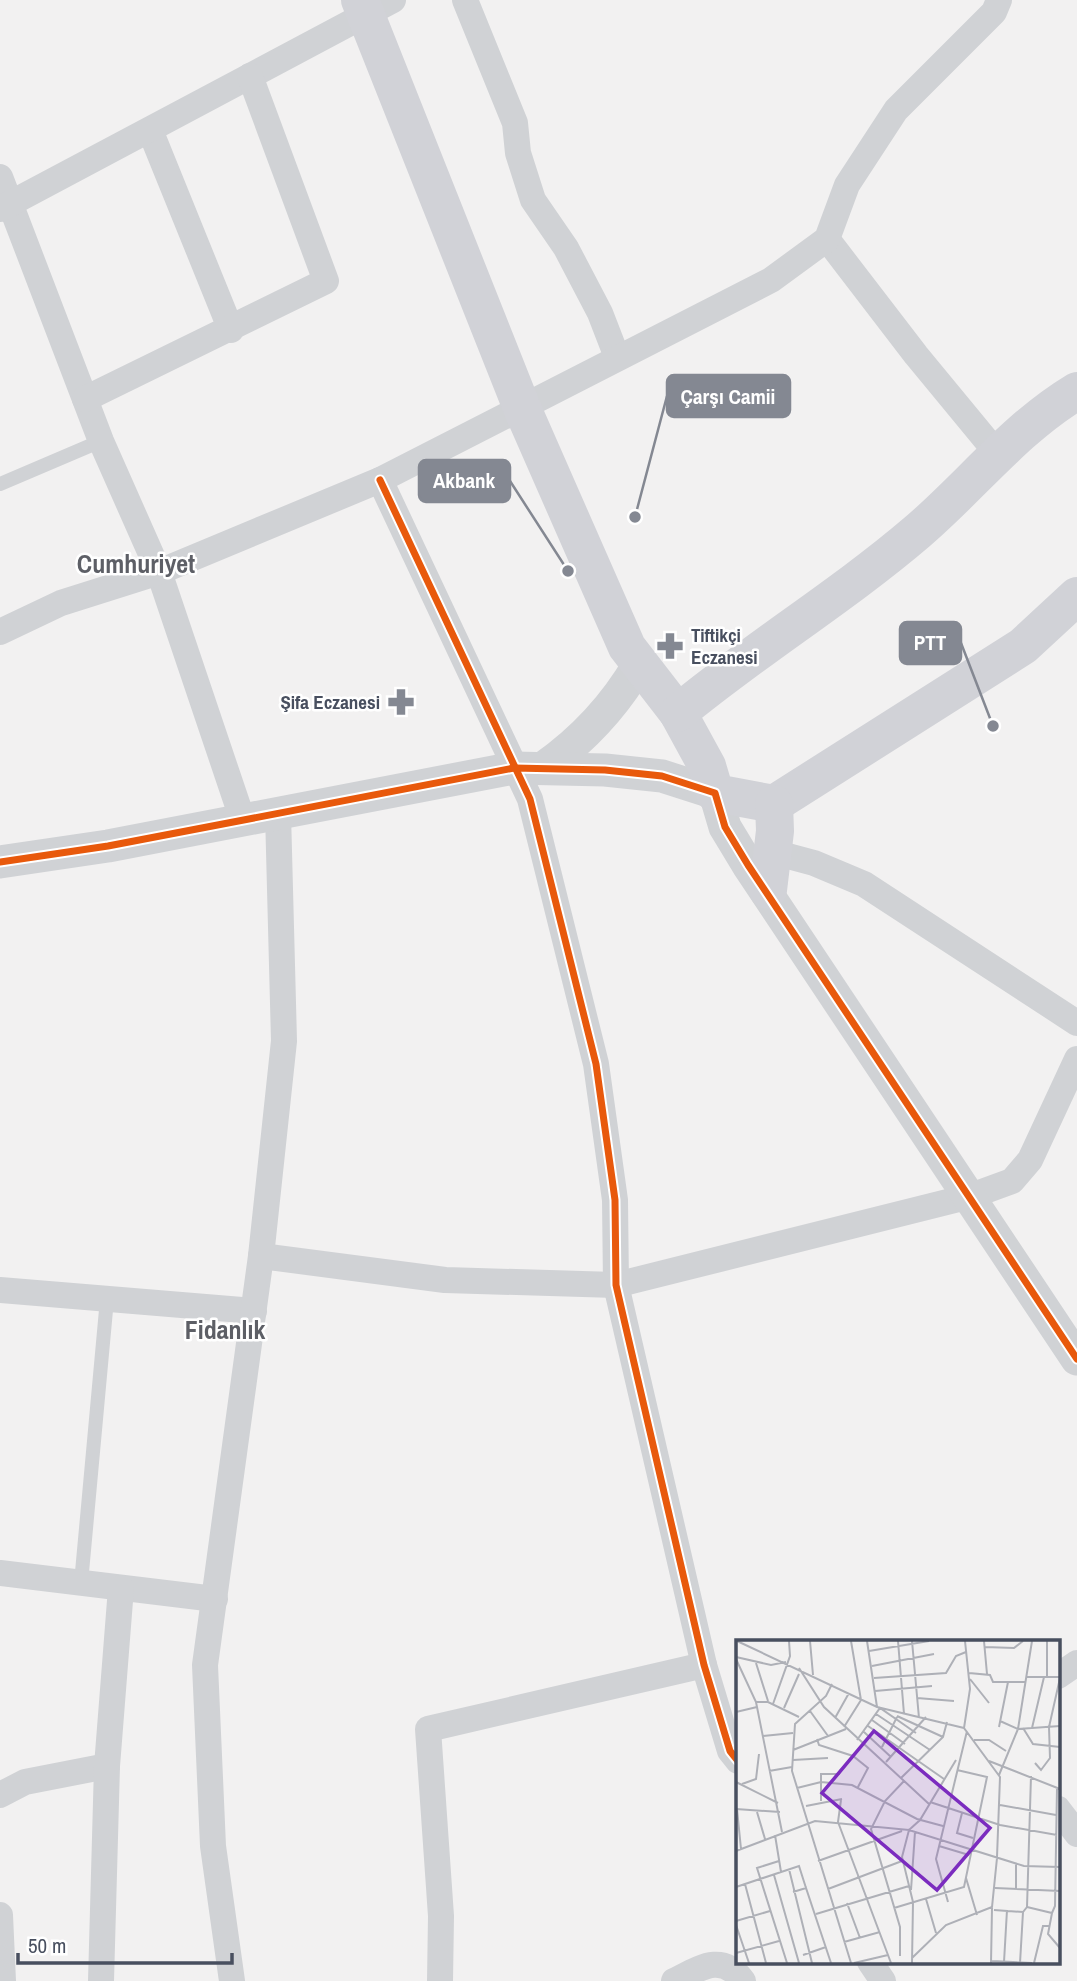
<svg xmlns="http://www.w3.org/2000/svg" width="1077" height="1981" font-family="'Archivo Narrow',sans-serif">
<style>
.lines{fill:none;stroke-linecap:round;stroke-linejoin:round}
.service{stroke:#d0d2d5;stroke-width:14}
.minor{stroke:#d0d2d5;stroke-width:26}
.tertiary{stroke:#d0d2d5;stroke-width:33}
.secondary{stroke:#d1d2d7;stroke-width:38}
.cycleway-casing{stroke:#fff;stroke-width:11}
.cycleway{stroke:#e8590c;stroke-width:7}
.labels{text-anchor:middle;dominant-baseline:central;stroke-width:5;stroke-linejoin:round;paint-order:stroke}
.poi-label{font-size:19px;font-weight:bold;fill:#484f5f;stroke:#fff;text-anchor:start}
.district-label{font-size:26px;font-weight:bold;fill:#5d5f66;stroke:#fff}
.inset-road{fill:none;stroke:#aeb0b7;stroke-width:2}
.view{fill:#7b2cbf;fill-opacity:0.15;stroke:#7b2cbf;stroke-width:3.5}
.inset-edge{fill:none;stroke:#484f5f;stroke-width:3.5}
.leader{fill:none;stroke:#848892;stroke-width:2.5}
.callout-dot{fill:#848892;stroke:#fff;stroke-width:2.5}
.callout{fill:#848892;stroke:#848892;stroke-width:2.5}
.callout-label{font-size:21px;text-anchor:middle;font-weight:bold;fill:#fff}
</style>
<rect width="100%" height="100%" fill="#f2f1f1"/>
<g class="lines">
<!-- service -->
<g class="service">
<path d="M 0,484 L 101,441"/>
<path d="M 81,1583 L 107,1299"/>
</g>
<!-- minor -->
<g class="minor">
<path d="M 465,0 L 515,123 L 518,153 L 533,200 L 566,248 L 600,313 L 617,357"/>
<path d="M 150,130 L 231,330"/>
<path d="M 0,177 L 101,441 L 159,572 L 242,818"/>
<path d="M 0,209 L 393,0"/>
<path d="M 827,239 L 916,355 L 996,452"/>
<path d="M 85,399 L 326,281 L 250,76"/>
<path d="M 380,480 L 530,799 L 596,1064 L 615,1200 L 616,1285 L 704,1665 L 730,1751 L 738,1761"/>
<path d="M 0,632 L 61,603 L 159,572 L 380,480 L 771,280 L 827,239 L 847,185 L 896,110 L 994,12 L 999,0"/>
<path d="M 773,852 L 814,863 L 864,884 L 1077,1023"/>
<path d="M 261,1256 L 445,1280 L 616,1285 L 971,1196 L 1012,1181 L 1030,1160 L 1077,1059"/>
<path d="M 0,1290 L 254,1311"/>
<path d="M 0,1573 L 215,1599"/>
<path d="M 1058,1676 L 1077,1663"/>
<path d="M 0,1795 L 25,1782 L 107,1766"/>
<path d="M 1058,1809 L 1077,1834"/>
<path d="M 0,1915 L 3,1981"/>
<path d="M 870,1962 L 883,1981"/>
<path d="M 101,1981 L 107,1766 L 121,1588"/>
<path d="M 232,1981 L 213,1846 L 205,1665 L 261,1256 L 284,1041 L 278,813"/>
<path d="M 440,1981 L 441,1916 L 428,1729 L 704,1665"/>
<path d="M 674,1981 C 700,1968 722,1952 743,1981"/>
</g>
<!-- tertiary -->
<g class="tertiary">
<path d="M 543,768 C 583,740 614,707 639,664"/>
<path d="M 0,862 L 108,846 L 514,768 L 605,770 L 662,776 L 715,793 L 725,827 L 748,865 L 1077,1359"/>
</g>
<!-- secondary -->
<g class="secondary">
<path d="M 360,0 L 522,408 L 627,647 L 678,713 L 707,766 L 715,793 L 774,804 L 1023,646 L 1077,596"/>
<path d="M 678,713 C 755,649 841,597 917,532 C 972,485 1014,429 1077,391"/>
<path d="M 768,890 L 775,831 L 774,804"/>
</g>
<defs>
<g id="cycleway">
<path d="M 380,480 L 530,799 L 596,1064 L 615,1200 L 616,1285 L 704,1665 L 730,1751 L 738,1761"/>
<path d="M 0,862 L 108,846 L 514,768 L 605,770 L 662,776 L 715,793 L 725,827 L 748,865 L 1077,1359"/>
</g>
</defs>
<!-- cycleway casing -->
<use href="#cycleway" class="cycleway-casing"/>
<!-- cycleway -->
<use href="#cycleway" class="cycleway"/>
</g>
<!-- icons -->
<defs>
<symbol id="pharmacy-bare" viewBox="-9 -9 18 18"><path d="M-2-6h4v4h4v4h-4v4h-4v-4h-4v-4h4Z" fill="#848892" stroke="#fff" stroke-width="2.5" paint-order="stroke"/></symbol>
</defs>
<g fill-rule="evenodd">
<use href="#pharmacy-bare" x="651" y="627" width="38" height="38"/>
<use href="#pharmacy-bare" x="382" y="683" width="38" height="38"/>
</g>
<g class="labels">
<!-- poi labels -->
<g class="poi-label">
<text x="691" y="635">Tiftikçi<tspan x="691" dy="22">Eczanesi</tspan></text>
<text x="380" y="702" text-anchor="end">Şifa Eczanesi</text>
</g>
<!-- district labels -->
<g class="district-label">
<text x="136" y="563">Cumhuriyet</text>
<text x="225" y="1329">Fidanlık</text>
</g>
</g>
<!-- overview -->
<g transform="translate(736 1640)">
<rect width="324" height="324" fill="#f2f1f1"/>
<path class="inset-road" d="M 1,1 L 141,67 L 228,88M 74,1 L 77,35M 131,1 L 141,67M 162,1 L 168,74M 176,1 L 183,78M 229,1 L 234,49 L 228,88 L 264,137 L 261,217M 248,1 L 251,34M 311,1 L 311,37M 249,7 L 278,8 L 287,1M 133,11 L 193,1M 0,17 L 35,25 L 50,22M 0,19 L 20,62 L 46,192M 20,23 L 32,61M 136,26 L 198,14M 63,28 L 88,67 L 193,164M 233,33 L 254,35 L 257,42 L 290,42M 291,37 L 324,37M 138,38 L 210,33 L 220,16 L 230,12M 234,39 L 253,63M 96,44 L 90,56 L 59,84 L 56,131 L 115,323M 139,51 L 196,46M 181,58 L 218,61M 20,62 L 32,62 L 63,77M 37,64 L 54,16 L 53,1M 48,68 L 63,34M 74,71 L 92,96M 0,72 L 21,67M 140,74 L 194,110M 161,76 L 207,97M 99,78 L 113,53M 136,80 L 169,104M 264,81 L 282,89 L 324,86M 132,86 L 208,139M 108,87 L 125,60 L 115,1M 263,87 L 272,42M 287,88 L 297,104 L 324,107M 296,88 L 308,37M 128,92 L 155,117M 27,96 L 57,93M 81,99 L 83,105 L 117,116 L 132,128 L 122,147M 121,100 L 144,68 L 180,93M 238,100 L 253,100 L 270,111M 146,107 L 161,77M 57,110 L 110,89M 57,120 L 92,118M 253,121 L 324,149M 150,122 L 190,77M 299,123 L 305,130 L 314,118 L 313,87 L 324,38M 33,131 L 56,127M 263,135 L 282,89 L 296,1M 165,138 L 207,97 L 211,82M 0,142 L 42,163M 6,144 L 20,139 L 23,114M 61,148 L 85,142 L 116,145 L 181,179 L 207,186M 105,160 L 102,182 L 155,323M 85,161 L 85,134 L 103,134 L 105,129M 194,162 L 264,185 L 321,195M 264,165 L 320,175M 70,166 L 106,159M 0,169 L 44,172M 1,169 L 5,209M 21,172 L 29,199M 226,173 L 221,193 L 237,198M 39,195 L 45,232M 203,206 L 233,215M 0,211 L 79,181 L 173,190 L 184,180 L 220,120M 43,221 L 21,228 L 51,323M 82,221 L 166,191M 280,223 L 280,249M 53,229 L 76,323M 38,235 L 63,323M 230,238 L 241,275M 9,244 L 30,323M 0,247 L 63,226 L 70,248M 259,248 L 324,251M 92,249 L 166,221M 175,250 L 179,192M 57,252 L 70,248 L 95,323M 190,259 L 200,293M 212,262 L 200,219 L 231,91M 111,263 L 124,298M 291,267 L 316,273 L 319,266 L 321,148M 158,268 L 228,247 L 251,137 L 221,130M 258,270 L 287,272 L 291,267 L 295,136M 316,273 L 312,294 L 324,308M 80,274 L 173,246M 0,281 L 34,271M 0,285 L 13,323M 108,302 L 144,292M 0,313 L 43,301M 67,315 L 90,307M 164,316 L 164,287 L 135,189 L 149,161 L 168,141M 176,318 L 210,285 L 256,267 L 261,218M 256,321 L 296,323M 268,322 L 271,270M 118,323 L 152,315M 176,323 L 177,262 L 166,217 L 173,190 L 288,226 L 324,227M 255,323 L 256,268M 284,323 L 287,272M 298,323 L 307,286 L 314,286"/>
<path class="view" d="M 138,91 L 254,188 L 201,250 L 86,153 Z"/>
<rect width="324" height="324" class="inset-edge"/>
</g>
<!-- callouts -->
<path class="leader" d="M635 517L667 396M568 571L510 481M993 726L961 643"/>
<g class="callout-dot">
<circle cx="635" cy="517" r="7"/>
<circle cx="568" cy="571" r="7"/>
<circle cx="993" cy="726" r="7"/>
</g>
<g class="callout">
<rect x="667" y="375" width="123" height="42" rx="7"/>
<rect x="419" y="460" width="91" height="42" rx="7"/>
<rect x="900" y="622" width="61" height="42" rx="7"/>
</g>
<g class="callout-label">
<text x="728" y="404">Çarşı Camii</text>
<text x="464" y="488">Akbank</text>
<text x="930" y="650">PTT</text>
</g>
<!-- scale -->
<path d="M18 1953v10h214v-10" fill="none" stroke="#484f5f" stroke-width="3.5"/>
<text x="28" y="1953" font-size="21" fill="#484f5f" stroke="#ffffff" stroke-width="5" paint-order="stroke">50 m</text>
</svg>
